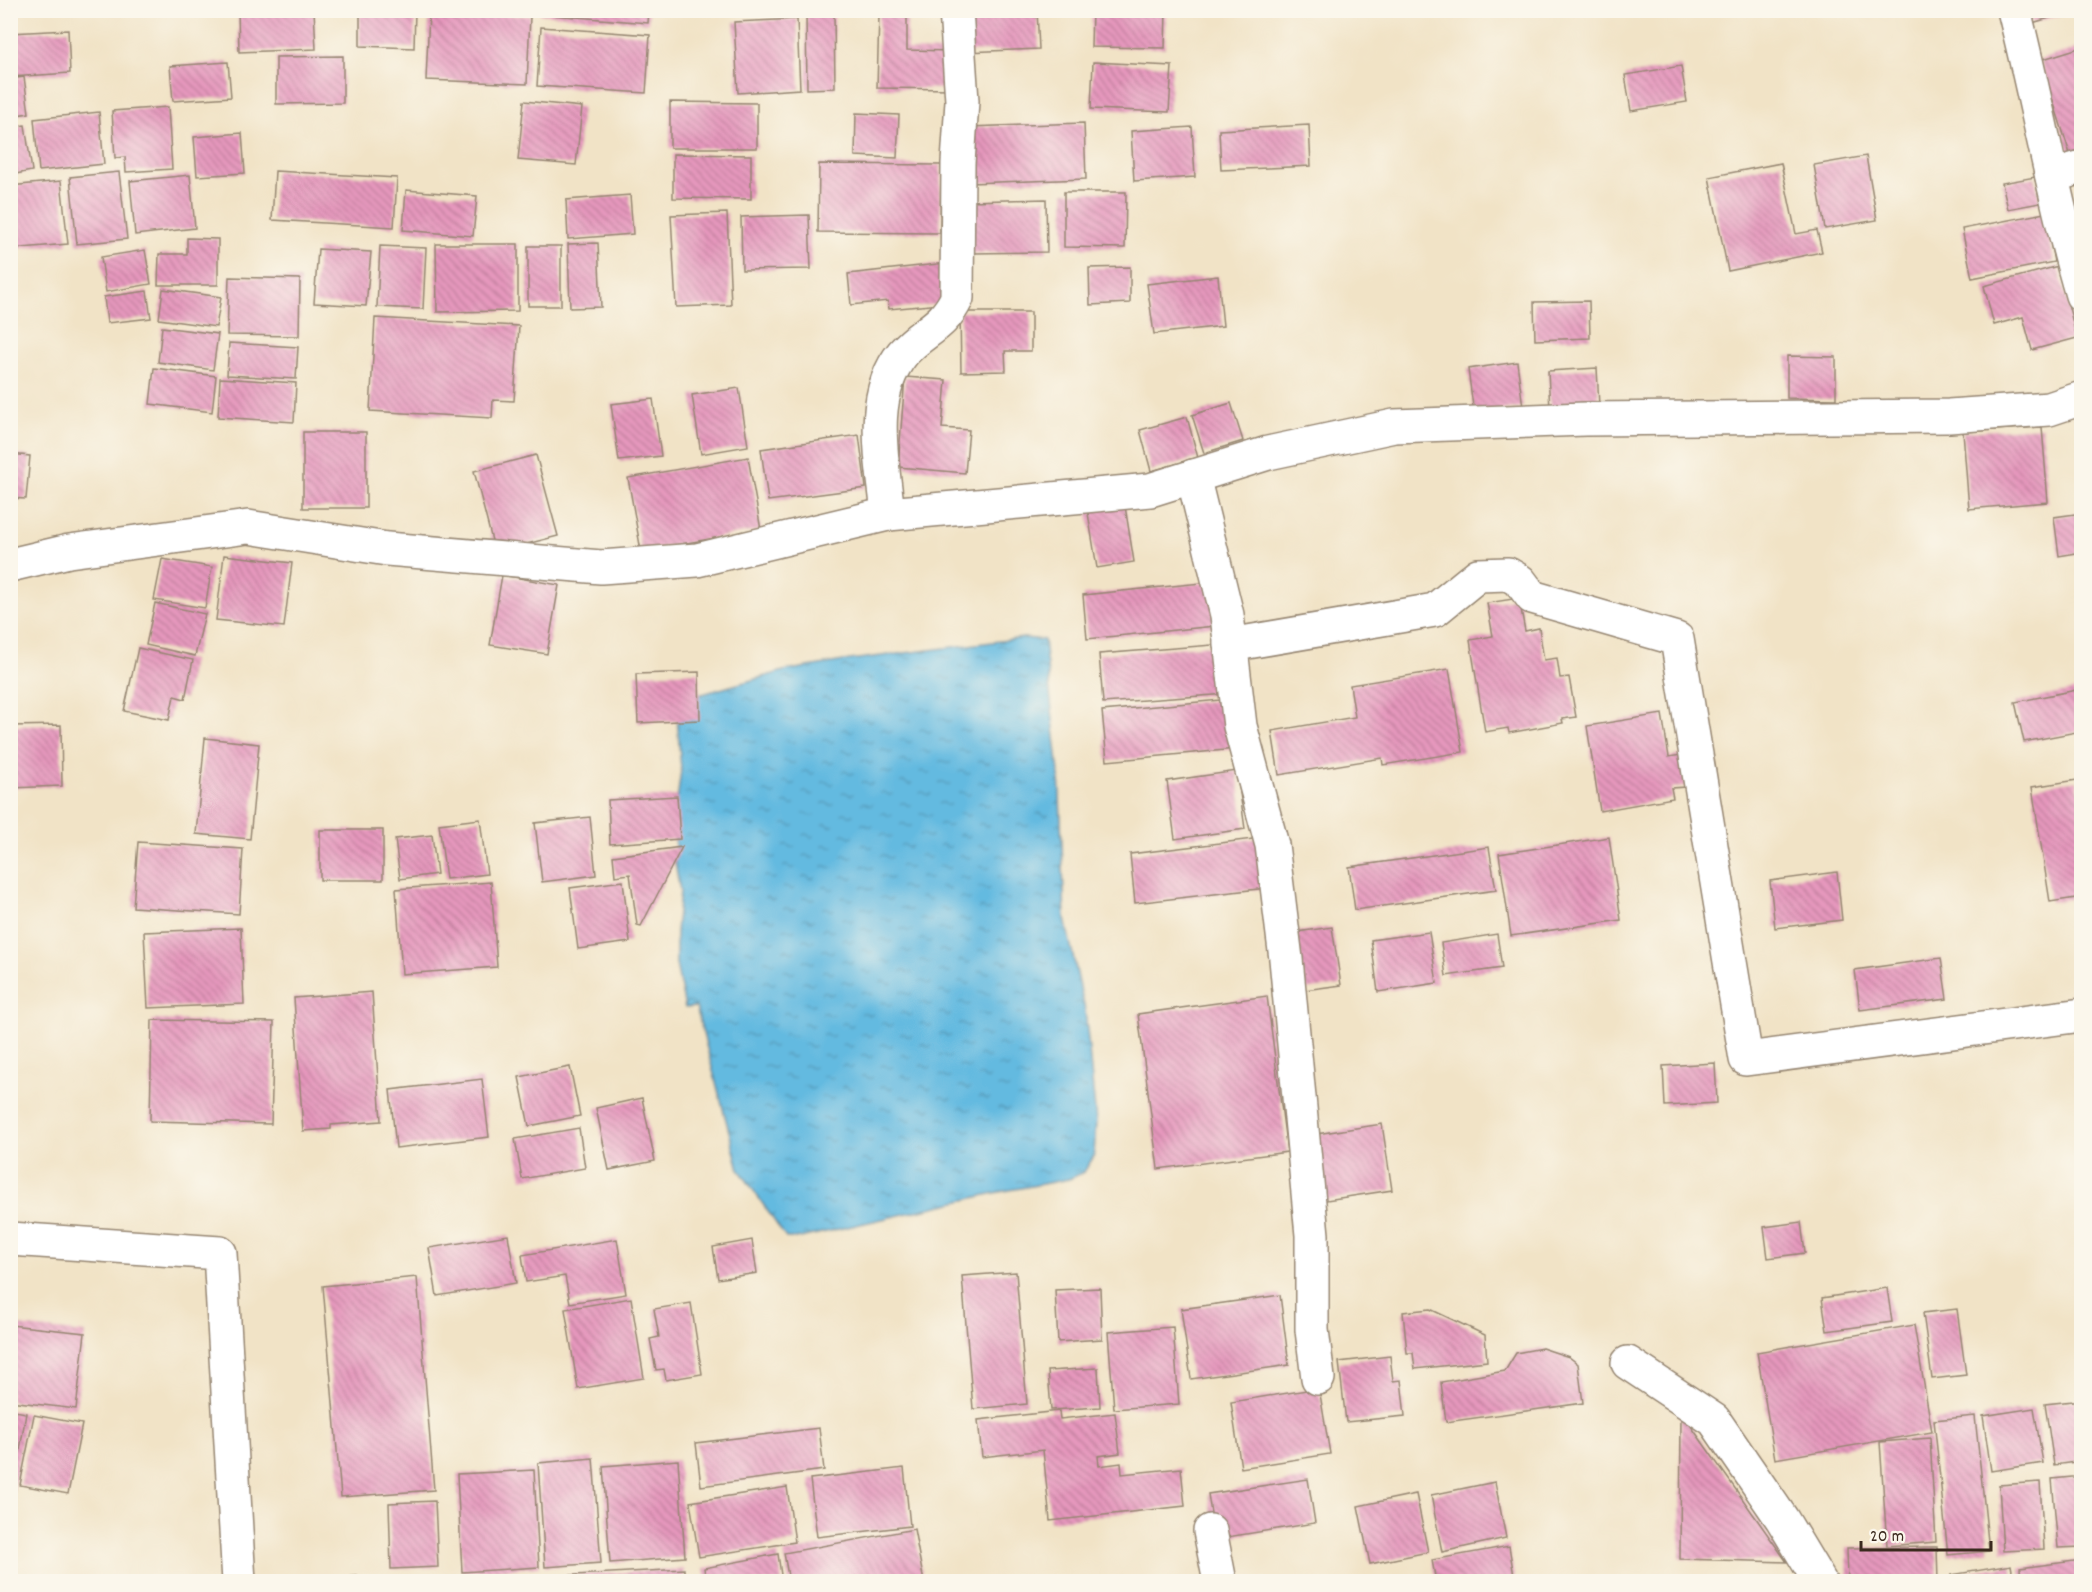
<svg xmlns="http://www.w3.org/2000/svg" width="2092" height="1592" font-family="Dekko,sans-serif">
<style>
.water{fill:url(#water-ripples);stroke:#50727f;stroke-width:1.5}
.building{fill:url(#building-back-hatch)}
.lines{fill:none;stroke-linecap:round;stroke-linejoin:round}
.street-casing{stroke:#968672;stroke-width:36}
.street{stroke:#fff;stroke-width:33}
</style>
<defs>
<pattern id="water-ripples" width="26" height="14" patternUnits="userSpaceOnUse" patternTransform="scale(1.5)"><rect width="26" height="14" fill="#64bae0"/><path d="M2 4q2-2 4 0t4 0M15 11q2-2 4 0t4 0" fill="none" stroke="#5497b5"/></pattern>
<pattern id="building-back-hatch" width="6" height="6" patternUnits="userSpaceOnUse" patternTransform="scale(1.5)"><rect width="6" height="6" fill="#e698bd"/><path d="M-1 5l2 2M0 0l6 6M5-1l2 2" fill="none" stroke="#bc7c99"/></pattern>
</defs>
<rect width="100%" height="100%" fill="#fbf7ec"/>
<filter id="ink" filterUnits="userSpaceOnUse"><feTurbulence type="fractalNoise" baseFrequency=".0167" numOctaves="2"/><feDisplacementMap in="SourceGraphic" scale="12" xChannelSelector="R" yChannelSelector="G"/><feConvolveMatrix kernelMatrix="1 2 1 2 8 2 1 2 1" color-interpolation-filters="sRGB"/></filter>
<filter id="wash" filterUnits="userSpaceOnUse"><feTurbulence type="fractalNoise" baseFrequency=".008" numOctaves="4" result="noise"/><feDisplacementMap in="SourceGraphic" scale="24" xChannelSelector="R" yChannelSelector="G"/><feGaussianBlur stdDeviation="1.35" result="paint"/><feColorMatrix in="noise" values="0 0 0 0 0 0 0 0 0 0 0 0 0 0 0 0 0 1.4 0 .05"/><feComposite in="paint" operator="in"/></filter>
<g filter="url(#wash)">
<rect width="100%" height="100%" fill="#f1e3c6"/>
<!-- water -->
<path class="water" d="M 1024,638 L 1044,640 L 1059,772 L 1065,919 L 1085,1010 L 1096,1121 L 1094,1156 L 1084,1172 L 1069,1179 L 999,1192 L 800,1238 L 786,1238 L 739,1169 L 696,1007 L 685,1008 L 676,964 L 676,932 L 680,891 L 675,862 L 675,817 L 681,770 L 677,717 L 692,697 L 784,671 L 850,660 Z"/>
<g id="blocks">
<!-- building -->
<g class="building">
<path d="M 238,10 L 314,10 L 316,49 L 239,52 Z"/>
<path d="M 360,10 L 415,10 L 414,48 L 360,46 Z"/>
<path d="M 540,10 L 649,10 L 648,23 L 540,14 Z"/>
<path d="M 965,10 L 1037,10 L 1039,49 L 966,52 Z"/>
<path d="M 1092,10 L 1166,10 L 1165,48 L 1091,47 Z"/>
<path d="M 2029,10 L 2074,10 L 2074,11 L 2032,23 Z"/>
<path d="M 429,13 L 530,16 L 527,84 L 426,80 Z"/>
<path d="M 806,13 L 834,14 L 835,88 L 807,89 Z"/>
<path d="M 879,15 L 907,16 L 907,50 L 953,51 L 953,89 L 877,88 Z"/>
<path d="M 797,19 L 800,89 L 738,93 L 734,22 Z"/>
<path d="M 541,27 L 650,35 L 646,93 L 537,86 Z"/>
<path d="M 68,30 L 70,73 L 10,77 L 10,33 Z"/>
<path d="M 2082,47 L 2082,154 L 2071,157 L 2040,60 Z"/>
<path d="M 343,56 L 343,103 L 276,104 L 276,57 Z"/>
<path d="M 228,62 L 231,97 L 173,101 L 170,66 Z"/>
<path d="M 1093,62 L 1172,66 L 1169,112 L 1091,109 Z"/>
<path d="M 1681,66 L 1687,102 L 1631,111 L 1625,75 Z"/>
<path d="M 24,77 L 29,113 L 10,116 L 10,79 Z"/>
<path d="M 524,101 L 582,107 L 576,165 L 518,160 Z"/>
<path d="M 670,102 L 757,103 L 757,148 L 670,148 Z"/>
<path d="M 168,107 L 172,169 L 126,172 L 125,157 L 115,158 L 112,111 Z"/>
<path d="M 99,112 L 104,164 L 39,171 L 34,119 Z"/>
<path d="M 856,113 L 899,115 L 897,158 L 855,156 Z"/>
<path d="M 1084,123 L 1086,179 L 970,183 L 968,127 Z"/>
<path d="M 25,125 L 32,171 L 10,175 L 10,127 Z"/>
<path d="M 1309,125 L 1311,166 L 1221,170 L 1219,130 Z"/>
<path d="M 1192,127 L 1195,177 L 1134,181 L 1131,131 Z"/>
<path d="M 242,133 L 245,173 L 197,176 L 194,137 Z"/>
<path d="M 673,154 L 751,155 L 751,199 L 673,198 Z"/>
<path d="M 1866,156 L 1877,220 L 1825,229 L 1814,165 Z"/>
<path d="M 1781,163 L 1796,234 L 1817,230 L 1822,252 L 1728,271 L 1709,177 Z"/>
<path d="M 819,164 L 941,165 L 940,233 L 818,232 Z"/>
<path d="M 275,171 L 397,178 L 394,227 L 272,220 Z"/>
<path d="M 119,172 L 127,239 L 77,244 L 70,177 Z"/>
<path d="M 190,175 L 195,228 L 135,235 L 130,181 Z"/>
<path d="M 2035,177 L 2040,203 L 2008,209 L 2002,183 Z"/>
<path d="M 61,181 L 68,244 L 10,249 L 10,186 Z"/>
<path d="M 406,190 L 477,196 L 473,236 L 403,230 Z"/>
<path d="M 1064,192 L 1126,192 L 1125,248 L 1064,247 Z"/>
<path d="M 630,195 L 633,234 L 568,239 L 566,200 Z"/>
<path d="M 1046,199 L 1047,252 L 972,253 L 970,201 Z"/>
<path d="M 727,213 L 731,305 L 676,307 L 671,215 Z"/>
<path d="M 2045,213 L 2054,262 L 1972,278 L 1962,229 Z"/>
<path d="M 809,215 L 811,269 L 742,270 L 741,217 Z"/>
<path d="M 187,238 L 218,239 L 218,285 L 158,285 L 159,254 L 187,254 Z"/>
<path d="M 598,243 L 601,307 L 570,308 L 568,244 Z"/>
<path d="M 436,244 L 518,244 L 518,311 L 437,312 Z"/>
<path d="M 380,246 L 426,248 L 423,309 L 377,307 Z"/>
<rect x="528" y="246" width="33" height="60"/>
<path d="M 318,249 L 371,252 L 366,306 L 314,303 Z"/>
<path d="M 145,250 L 151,284 L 106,292 L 101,257 Z"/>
<path d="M 946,263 L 951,303 L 889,309 L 888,301 L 851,305 L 848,274 Z"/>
<path d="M 2058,266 L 2077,338 L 2032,350 L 2023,317 L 1994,325 L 1984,286 Z"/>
<path d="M 1130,267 L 1130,303 L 1090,305 L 1089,268 Z"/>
<path d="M 1218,276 L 1223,326 L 1154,334 L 1147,284 Z"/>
<path d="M 229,277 L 300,279 L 299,336 L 227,335 Z"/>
<path d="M 163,289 L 221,297 L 216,327 L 159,319 Z"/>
<path d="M 147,291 L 151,318 L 107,323 L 104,297 Z"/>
<path d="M 1589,301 L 1590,338 L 1535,340 L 1534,302 Z"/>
<path d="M 960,312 L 1031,312 L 1031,351 L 1005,351 L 1006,371 L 961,372 Z"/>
<path d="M 375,318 L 519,326 L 514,401 L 493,400 L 492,418 L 370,411 Z"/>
<path d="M 162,327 L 218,334 L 213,370 L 158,362 Z"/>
<path d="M 229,343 L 298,347 L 296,379 L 227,375 Z"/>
<path d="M 1787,356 L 1836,357 L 1836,399 L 1787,398 Z"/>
<path d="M 1517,362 L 1523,407 L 1474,414 L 1468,369 Z"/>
<path d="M 154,368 L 216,376 L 212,412 L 150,404 Z"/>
<path d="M 1597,368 L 1599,406 L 1550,410 L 1548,371 Z"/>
<path d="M 905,377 L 946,380 L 942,428 L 969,430 L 965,473 L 898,467 Z"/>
<path d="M 220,378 L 296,383 L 294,422 L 218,417 Z"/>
<path d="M 739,388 L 748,446 L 701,454 L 692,395 Z"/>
<path d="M 653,399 L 661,456 L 619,461 L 611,404 Z"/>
<path d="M 1231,403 L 1243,441 L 1204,453 L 1192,415 Z"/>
<path d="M 1187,417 L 1198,458 L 1151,471 L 1140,430 Z"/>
<path d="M 2042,427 L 2048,502 L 1969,509 L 1963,432 Z"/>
<rect x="303" y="432" width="63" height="76"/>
<path d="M 859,435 L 866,488 L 768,501 L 761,449 Z"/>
<path d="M 10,454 L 30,456 L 26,499 L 10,498 Z"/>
<path d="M 536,455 L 558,536 L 495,552 L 474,471 Z"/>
<path d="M 748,457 L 761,530 L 641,551 L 628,478 Z"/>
<path d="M 1124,500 L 1134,562 L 1097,568 L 1087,507 Z"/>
<path d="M 2082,513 L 2082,552 L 2059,556 L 2054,517 Z"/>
<path d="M 224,555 L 292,563 L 284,627 L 216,620 Z"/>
<path d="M 162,559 L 212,567 L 205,608 L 154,600 Z"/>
<path d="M 502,575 L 559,585 L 547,654 L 490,645 Z"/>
<path d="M 1211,582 L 1215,626 L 1087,639 L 1083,595 Z"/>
<path d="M 1519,598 L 1525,631 L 1539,628 L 1544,660 L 1557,658 L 1560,678 L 1569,677 L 1576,717 L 1562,719 L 1563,723 L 1509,733 L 1508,728 L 1485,732 L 1470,640 L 1493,636 L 1487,603 Z"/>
<path d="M 155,603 L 205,614 L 195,656 L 146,645 Z"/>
<path d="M 1225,644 L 1228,694 L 1103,703 L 1099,654 Z"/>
<path d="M 138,648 L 193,660 L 185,699 L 174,696 L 169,720 L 124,711 Z"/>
<path d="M 1449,669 L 1463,752 L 1383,765 L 1382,758 L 1279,775 L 1272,731 L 1355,717 L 1350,685 Z"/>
<path d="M 699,672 L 700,720 L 638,723 L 636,674 Z"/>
<path d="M 2082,689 L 2082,731 L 2024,742 L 2015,702 Z"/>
<path d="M 1231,699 L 1236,749 L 1107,761 L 1102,711 Z"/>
<path d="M 1662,714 L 1669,757 L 1681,755 L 1686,787 L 1671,788 L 1673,798 L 1600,811 L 1587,726 Z"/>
<path d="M 61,725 L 62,786 L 10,788 L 10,726 Z"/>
<path d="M 205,738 L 259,744 L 250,839 L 196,834 Z"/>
<path d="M 1237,771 L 1245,829 L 1175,839 L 1167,781 Z"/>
<path d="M 2077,780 L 2082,808 L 2082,897 L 2050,902 L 2032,787 Z"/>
<path d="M 677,796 L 680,839 L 610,844 L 608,800 Z"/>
<path d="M 590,817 L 596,875 L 542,882 L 535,823 Z"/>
<path d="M 480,819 L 487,874 L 446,879 L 439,824 Z"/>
<rect x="320" y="830" width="63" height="50"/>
<path d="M 432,835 L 437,874 L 400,879 L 395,839 Z"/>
<path d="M 1609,837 L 1621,920 L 1511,936 L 1499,854 Z"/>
<path d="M 1261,838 L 1267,888 L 1135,903 L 1130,854 Z"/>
<path d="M 138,842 L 243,849 L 239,914 L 133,907 Z"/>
<path d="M 682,847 L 641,926 L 637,925 L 630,874 L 615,876 L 613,856 Z"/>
<path d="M 1489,847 L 1496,890 L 1355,910 L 1349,867 Z"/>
<path d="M 1837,872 L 1842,920 L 1775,928 L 1770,881 Z"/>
<path d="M 623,881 L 630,942 L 578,949 L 570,888 Z"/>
<path d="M 491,882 L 497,967 L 402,974 L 396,889 Z"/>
<path d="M 1332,927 L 1341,985 L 1305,990 L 1297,932 Z"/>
<path d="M 241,928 L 244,1004 L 148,1008 L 144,932 Z"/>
<path d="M 1429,932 L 1437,983 L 1378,992 L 1371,940 Z"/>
<path d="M 1497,934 L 1502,968 L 1446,976 L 1441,943 Z"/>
<path d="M 1941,958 L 1947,999 L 1860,1010 L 1855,970 Z"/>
<path d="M 372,992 L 381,1121 L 331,1125 L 331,1129 L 303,1131 L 294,998 Z"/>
<path d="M 1267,996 L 1287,1152 L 1158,1169 L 1138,1014 Z"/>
<path d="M 152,1020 L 274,1022 L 271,1124 L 150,1121 Z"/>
<path d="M 1715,1063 L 1717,1103 L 1665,1106 L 1663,1066 Z"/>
<path d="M 570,1067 L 580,1116 L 529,1126 L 519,1077 Z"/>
<path d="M 482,1079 L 489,1137 L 396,1148 L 390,1090 Z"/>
<path d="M 642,1098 L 655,1161 L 609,1170 L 596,1108 Z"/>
<path d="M 1382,1124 L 1392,1190 L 1320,1201 L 1310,1135 Z"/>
<path d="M 579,1128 L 585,1168 L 522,1179 L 515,1139 Z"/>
<path d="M 1801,1222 L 1805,1253 L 1768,1258 L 1764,1227 Z"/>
<path d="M 508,1235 L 516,1283 L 437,1296 L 429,1248 Z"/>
<path d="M 617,1239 L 626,1294 L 570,1303 L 565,1276 L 526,1282 L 522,1255 Z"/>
<path d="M 752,1240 L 757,1273 L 718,1279 L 713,1247 Z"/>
<path d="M 1016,1272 L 1027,1404 L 973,1409 L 962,1276 Z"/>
<path d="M 417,1277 L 434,1490 L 341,1497 L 323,1286 Z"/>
<path d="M 1100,1288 L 1102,1339 L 1058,1342 L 1055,1290 Z"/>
<path d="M 1887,1288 L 1892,1322 L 1827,1331 L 1822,1298 Z"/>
<path d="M 1280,1295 L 1289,1365 L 1191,1379 L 1181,1309 Z"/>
<path d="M 631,1298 L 644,1378 L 578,1389 L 565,1309 Z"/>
<path d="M 691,1303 L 702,1374 L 666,1380 L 664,1369 L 656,1370 L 650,1339 L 659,1337 L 654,1309 Z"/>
<path d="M 1430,1309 L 1485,1335 L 1487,1361 L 1415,1369 L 1413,1353 L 1407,1353 L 1403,1312 Z"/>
<path d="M 1957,1309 L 1966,1375 L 1932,1379 L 1923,1313 Z"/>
<path d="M 10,1325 L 85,1333 L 76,1409 L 10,1401 Z"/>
<path d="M 1914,1325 L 1932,1432 L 1775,1459 L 1757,1352 Z"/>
<path d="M 1173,1327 L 1179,1404 L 1114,1409 L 1108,1332 Z"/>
<path d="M 1542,1348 L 1569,1357 L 1578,1364 L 1583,1403 L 1446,1422 L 1441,1382 L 1505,1371 L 1516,1353 Z"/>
<path d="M 1390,1356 L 1393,1381 L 1401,1380 L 1405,1416 L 1346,1422 L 1339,1362 Z"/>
<path d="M 1098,1368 L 1100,1407 L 1051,1410 L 1048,1371 Z"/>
<path d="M 1319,1388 L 1330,1454 L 1241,1468 L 1231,1402 Z"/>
<path d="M 2082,1400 L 2082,1461 L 2054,1465 L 2045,1404 Z"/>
<path d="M 2034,1408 L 2043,1463 L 1991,1471 L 1983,1416 Z"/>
<path d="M 10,1410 L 26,1413 L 12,1499 L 10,1499 Z"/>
<path d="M 1059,1411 L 1060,1419 L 1115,1413 L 1120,1453 L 1098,1456 L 1099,1466 L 1121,1463 L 1122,1474 L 1181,1468 L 1185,1506 L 1050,1521 L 1043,1450 L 982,1457 L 978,1420 Z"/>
<path d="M 1681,1412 L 1787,1562 L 1680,1559 Z"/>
<path d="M 34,1415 L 82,1424 L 68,1494 L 20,1485 Z"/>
<path d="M 1975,1416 L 1989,1551 L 1948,1555 L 1934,1420 Z"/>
<path d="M 819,1428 L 824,1470 L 701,1486 L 696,1443 Z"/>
<path d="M 1930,1438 L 1936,1542 L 1887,1546 L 1880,1442 Z"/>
<path d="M 593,1458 L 601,1563 L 545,1567 L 538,1463 Z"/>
<path d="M 678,1460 L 685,1557 L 610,1563 L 603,1466 Z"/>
<path d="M 904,1468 L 910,1526 L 817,1537 L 810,1479 Z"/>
<path d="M 534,1470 L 539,1567 L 462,1572 L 457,1474 Z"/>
<path d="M 2082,1476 L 2082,1547 L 2058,1548 L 2052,1479 Z"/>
<path d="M 1308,1479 L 1315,1523 L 1215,1539 L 1208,1494 Z"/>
<path d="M 1495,1482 L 1506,1538 L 1442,1552 L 1431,1495 Z"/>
<path d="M 2040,1482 L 2044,1549 L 2003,1551 L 1999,1485 Z"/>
<path d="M 787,1487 L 795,1542 L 699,1557 L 690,1502 Z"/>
<path d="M 1416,1494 L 1428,1552 L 1370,1564 L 1358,1506 Z"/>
<path d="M 435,1501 L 438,1567 L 391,1569 L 389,1503 Z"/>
<path d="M 914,1529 L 924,1582 L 789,1582 L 784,1553 Z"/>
<path d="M 1509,1546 L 1515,1582 L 1436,1582 L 1432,1560 Z"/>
<path d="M 1937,1547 L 1938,1582 L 1848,1582 L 1847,1548 Z"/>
<path d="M 778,1554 L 782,1582 L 706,1582 L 704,1568 Z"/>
<path d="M 2082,1560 L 2082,1582 L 2021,1582 L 2020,1568 Z"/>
<path d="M 2011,1565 L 2014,1582 L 1952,1582 L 1951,1575 Z"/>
<path d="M 684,1569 L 684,1582 L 484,1582 L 484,1580 Z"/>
<path d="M 357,1576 L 357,1582 L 312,1582 L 312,1580 Z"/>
<path d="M 437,1578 L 437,1582 L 393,1582 L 393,1580 Z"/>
</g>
</g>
</g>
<g filter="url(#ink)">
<use href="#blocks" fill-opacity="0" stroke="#968672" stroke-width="1.5"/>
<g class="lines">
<defs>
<g id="street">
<path d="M 2014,10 C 2038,105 2054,201 2082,295"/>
<path d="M 2052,176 L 2082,167"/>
<path d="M 1193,476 L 1227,615 L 1240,726 L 1272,845 L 1286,959 L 1312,1235 L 1312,1330 L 1318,1378"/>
<path d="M 888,514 C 883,462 867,397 903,353 C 923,330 942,329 957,298 L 958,163 L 962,101 L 956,10"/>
<path d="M 10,565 L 69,551 L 248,527 L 387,549 L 601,567 L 697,560 L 888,514 L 1150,490 L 1268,453 L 1394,426 L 1585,419 L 1949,416 L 2049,409 L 2082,398"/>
<path d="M 1230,645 L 1435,610 L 1478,575 L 1508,574 L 1520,581 L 1532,597 L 1677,639 L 1746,1059 L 2082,1015"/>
<path d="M 10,1239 L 220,1253 L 239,1582"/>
<path d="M 1628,1363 L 1714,1420 L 1782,1519 L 1820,1582"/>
<path d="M 1210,1531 L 1220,1582"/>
</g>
</defs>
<!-- street casing -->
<use href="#street" class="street-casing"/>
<!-- street -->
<use href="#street" class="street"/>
</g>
</g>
<!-- margin -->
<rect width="2092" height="1592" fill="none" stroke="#fbf7ec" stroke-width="36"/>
<!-- scale -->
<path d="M1861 1541v9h130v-9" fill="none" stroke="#3b2a1e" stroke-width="3"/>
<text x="1870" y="1541" font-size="18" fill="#3b2a1e" stroke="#fbf7ec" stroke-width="4.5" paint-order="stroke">20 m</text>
</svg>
